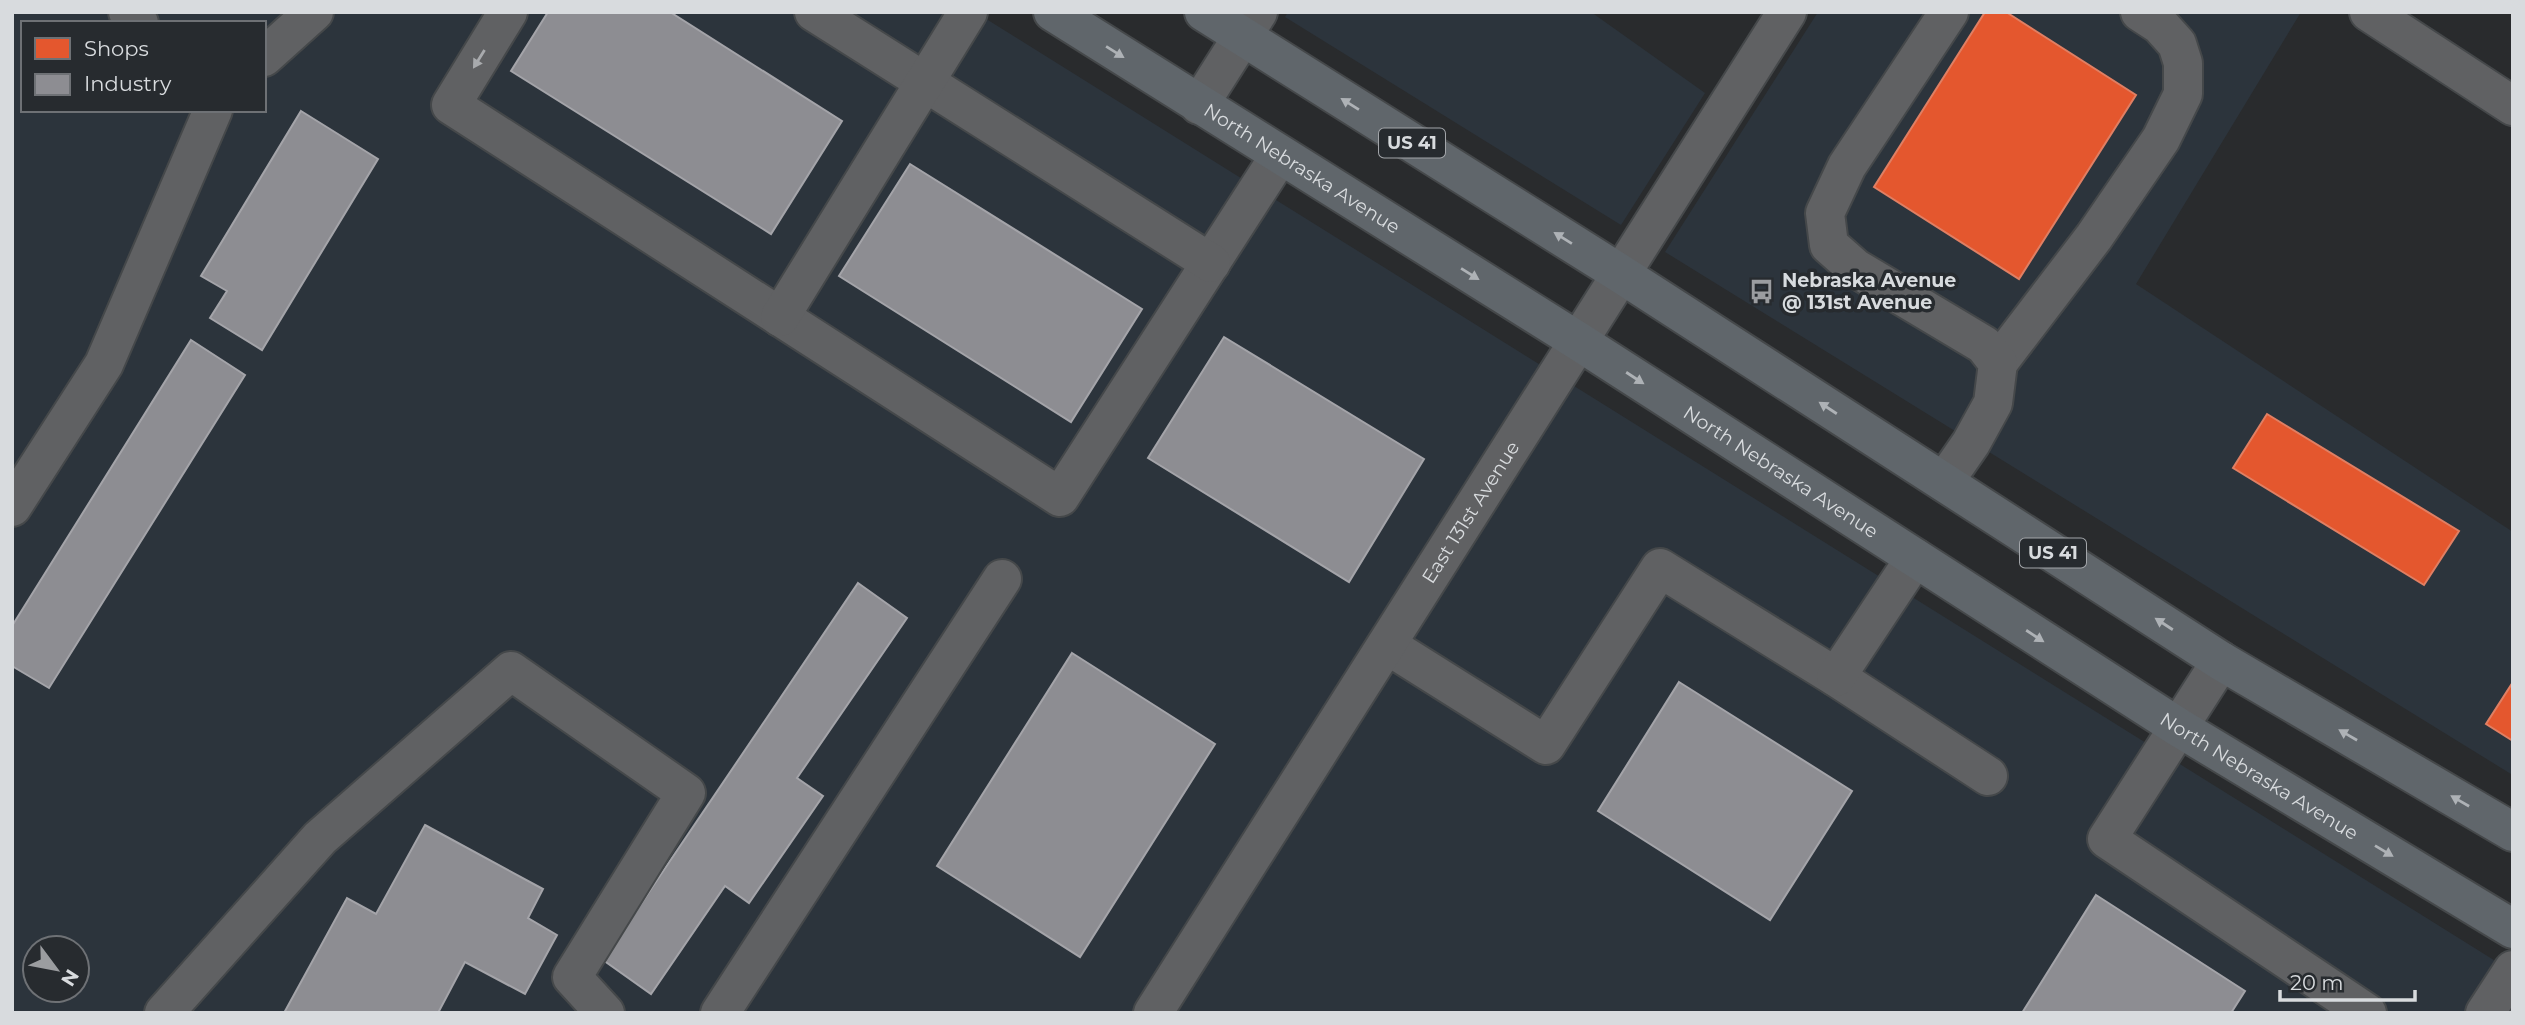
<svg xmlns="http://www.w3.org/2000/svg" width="2525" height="1025" font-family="Montserrat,sans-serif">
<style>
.built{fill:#2c343c;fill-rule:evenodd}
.shops{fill:#e4572e;stroke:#e07f63;stroke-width:2}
.industry{fill:#8d8d92;stroke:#a4a4a9;stroke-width:2}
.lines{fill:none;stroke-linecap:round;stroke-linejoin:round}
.minor-casing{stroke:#45484a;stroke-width:42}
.major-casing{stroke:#45484a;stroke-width:42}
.minor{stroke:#606163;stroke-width:38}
.major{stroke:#60666b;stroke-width:38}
.oneway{fill:#aeb2b6}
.oneway2{fill:#a8aaad}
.labels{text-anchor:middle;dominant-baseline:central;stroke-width:7;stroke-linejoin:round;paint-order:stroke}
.shield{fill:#272b2f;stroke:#a3a6aa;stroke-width:2}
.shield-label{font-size:18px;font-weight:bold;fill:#d8dbde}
.street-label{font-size:19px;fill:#d8dbde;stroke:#272b2f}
.poi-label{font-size:19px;font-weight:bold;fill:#d8dbde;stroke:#272b2f;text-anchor:start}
</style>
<rect width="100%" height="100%" fill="#292b2d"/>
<!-- built -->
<g class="built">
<path d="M 12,12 L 975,12 L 2513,972 L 2513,1013 L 12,1013 ZM 23,23 L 264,23 L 264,110 L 23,110 ZM 35,948 L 77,948 L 77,990 L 35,990 Z"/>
<path d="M 1288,12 L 1591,12 L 1705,93 L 1621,225 L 1285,17 Z"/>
<path d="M 1818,12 L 2301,12 L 2136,284 L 2513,532 L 2511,774 L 1665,252 Z"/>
</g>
<!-- shops -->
<g class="shops">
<path d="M 1985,12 L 2006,12 L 2136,95 L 2019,279 L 1874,187 Z"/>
<path d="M 2267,414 L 2459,531 L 2424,585 L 2233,468 Z"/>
<path d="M 2513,682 L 2513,741 L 2486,724 Z"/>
</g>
<!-- industry -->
<g class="industry">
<path d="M 548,12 L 670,12 L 842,121 L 771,234 L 511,71 Z"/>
<path d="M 301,111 L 378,159 L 262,350 L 210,318 L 227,291 L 201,276 Z"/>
<path d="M 910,164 L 1142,309 L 1071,422 L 839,276 Z"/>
<path d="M 1224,337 L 1424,459 L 1349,582 L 1148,458 Z"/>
<path d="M 191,340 L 245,375 L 49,688 L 12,666 L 12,626 Z"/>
<path d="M 858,583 L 907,618 L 797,778 L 823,796 L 749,903 L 725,886 L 651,994 L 603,960 Z"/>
<path d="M 1072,653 L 1215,744 L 1080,957 L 937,866 Z"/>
<path d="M 1679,682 L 1852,791 L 1770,920 L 1598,811 Z"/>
<path d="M 425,825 L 543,889 L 528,918 L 557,935 L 525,994 L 465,962 L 438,1013 L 284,1013 L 347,898 L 376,914 Z"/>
<path d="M 2096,895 L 2245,991 L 2231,1013 L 2022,1013 Z"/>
</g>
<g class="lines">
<defs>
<g id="minor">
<path d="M 128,12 L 139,23"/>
<path d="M 508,12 L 451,105 L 1060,497 L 1280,155"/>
<path d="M 814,12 L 1211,263"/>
<path d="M 2369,12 L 2513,106"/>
<path d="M 264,57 L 314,12"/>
<path d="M 1199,105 L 1258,12"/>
<path d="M 780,317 L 968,12"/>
<path d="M 1998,363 L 2094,237 L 2161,139 L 2183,94 L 2183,63 L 2177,44 L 2160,25 L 2140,12"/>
<path d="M 1944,482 L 1971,443 L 1993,403 L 1998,363 L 1984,345 L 1855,268 L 1829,245 L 1825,213 L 1847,166 L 1949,12"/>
<path d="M 12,507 L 104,364 L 213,110"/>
<path d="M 1387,645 L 1546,745 L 1660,568 L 1836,677 L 1988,776"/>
<path d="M 2221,661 L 2107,839 L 2367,1013"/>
<path d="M 1836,677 L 1915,558"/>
<path d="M 164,1013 L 320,838 L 511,671 L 686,793 L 572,977 L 605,1013"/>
<path d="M 720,1013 L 1002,579"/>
<path id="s1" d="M 1153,1013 L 1787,12"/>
<path d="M 2485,1013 L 2513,970"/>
</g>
<g id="major">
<path id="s2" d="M 1053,12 L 1578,341 L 2178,727 L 2513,929"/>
<path d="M 1204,12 L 1621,274 L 2221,661 L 2513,832"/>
</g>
</defs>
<!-- minor casing -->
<use href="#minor" class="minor-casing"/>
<!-- major casing -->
<use href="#major" class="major-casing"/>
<!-- minor -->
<use href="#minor" class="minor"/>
<!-- major -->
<use href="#major" class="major"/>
</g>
<!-- one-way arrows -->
<defs><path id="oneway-solid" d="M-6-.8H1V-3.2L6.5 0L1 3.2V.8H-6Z" transform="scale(1.75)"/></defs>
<g class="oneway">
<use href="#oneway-solid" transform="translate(1115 52) rotate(32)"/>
<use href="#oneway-solid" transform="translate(1350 104) rotate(-148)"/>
<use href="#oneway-solid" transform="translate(1563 238) rotate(-148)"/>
<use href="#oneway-solid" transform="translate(1470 274) rotate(32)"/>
<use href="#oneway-solid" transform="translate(1635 378) rotate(33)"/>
<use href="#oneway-solid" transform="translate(1828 408) rotate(-147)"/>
<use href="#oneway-solid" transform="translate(2164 624) rotate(-147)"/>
<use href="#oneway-solid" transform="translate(2035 636) rotate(33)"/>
<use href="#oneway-solid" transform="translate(2348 735) rotate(-150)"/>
<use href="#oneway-solid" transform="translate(2460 801) rotate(-150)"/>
<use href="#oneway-solid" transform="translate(2384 851) rotate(31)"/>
</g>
<use class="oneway2" href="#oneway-solid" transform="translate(479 59) rotate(122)"/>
<!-- icons -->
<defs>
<symbol id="bus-bare" viewBox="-9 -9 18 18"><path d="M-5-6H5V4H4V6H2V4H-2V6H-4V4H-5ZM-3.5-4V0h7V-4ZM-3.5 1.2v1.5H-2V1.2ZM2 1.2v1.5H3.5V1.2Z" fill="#9b9da0" stroke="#272b2f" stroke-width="2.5" paint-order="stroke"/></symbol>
</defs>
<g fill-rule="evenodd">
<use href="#bus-bare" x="1744" y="274" width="35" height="35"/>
</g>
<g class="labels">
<!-- shield labels -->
<g class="shield">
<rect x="1379" y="128.5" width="66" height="29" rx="5"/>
<rect x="2020" y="538.5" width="66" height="29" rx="5"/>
</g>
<g class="shield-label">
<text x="1412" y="143">US 41</text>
<text x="2053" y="553">US 41</text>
</g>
<!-- street labels -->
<g class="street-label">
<text stroke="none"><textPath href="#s2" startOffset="294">North Nebraska Avenue</textPath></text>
<text stroke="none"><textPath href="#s2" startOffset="861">North Nebraska Avenue</textPath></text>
<text stroke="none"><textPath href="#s1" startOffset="593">East 131st Avenue</textPath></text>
<text stroke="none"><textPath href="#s2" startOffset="1428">North Nebraska Avenue</textPath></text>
</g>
<!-- poi labels -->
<g class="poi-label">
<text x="1782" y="280">Nebraska Avenue<tspan x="1782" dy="22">@ 131st Avenue</tspan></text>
</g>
</g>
<!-- border -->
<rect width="2525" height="1025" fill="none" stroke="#d8dbde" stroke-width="28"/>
<!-- legend -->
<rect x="21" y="21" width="245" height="91" fill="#272b2f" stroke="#6e7175" stroke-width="2"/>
<rect x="35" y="38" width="35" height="21" fill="#e4572e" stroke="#6e7175" stroke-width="2"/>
<text x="84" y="56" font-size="21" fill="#d8dbde">Shops</text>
<rect x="35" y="74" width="35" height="21" fill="#8d8d92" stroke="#6e7175" stroke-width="2"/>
<text x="84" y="91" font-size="21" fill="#d8dbde">Industry</text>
<!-- north arrow -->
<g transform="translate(56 969) rotate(122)"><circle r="33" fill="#272b2f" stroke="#6e7175" stroke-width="2"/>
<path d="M0-5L12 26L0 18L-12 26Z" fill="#9b9da0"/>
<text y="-10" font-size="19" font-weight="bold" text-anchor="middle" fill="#d8dbde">N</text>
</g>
<!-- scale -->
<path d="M2280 990v10h135v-10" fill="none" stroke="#d8dbde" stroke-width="3.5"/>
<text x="2290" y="990" font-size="21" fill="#d8dbde" stroke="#272b2f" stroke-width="5" paint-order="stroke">20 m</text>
</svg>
